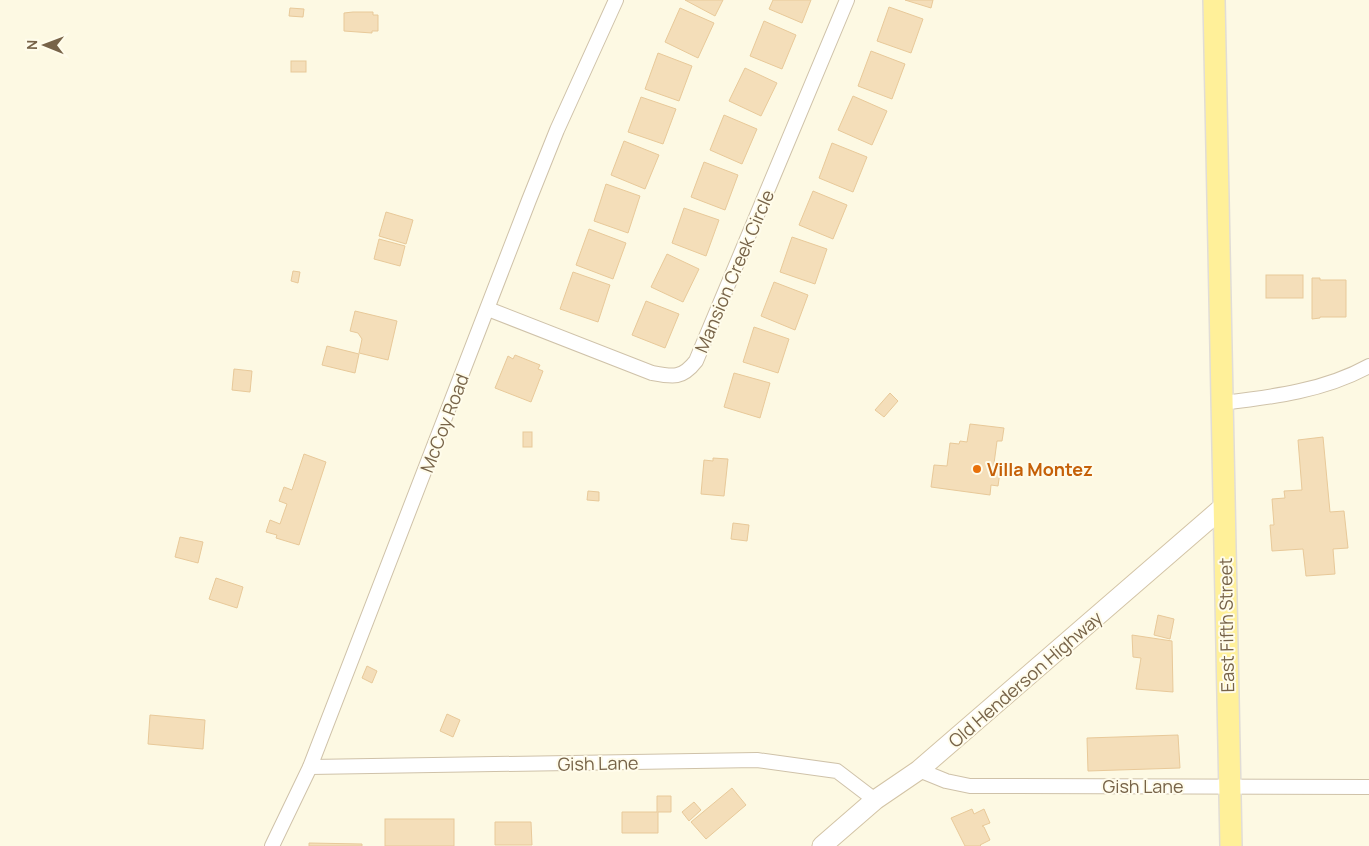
<svg xmlns="http://www.w3.org/2000/svg" width="1369" height="846" font-family="Manrope,sans-serif">
<style>
.building{fill:#f4deb9;stroke:#e8c999}
.lines{fill:none;stroke-linecap:round;stroke-linejoin:round}
.minor-casing{stroke:#cfc2a9;stroke-width:16}
.secondary-casing{stroke:#d3c4a6;stroke-width:21}
.primary-casing{stroke:#e1ddd7;stroke-width:24}
.minor{stroke:#fff;stroke-width:14}
.secondary{stroke:#fff;stroke-width:19}
.primary{stroke:#fff099;stroke-width:21}
.food-dot{fill:#e8710a;stroke:#fffceb;stroke-width:2}
.labels{text-anchor:middle;dominant-baseline:central;stroke-width:4;stroke-linejoin:round;paint-order:stroke}
.street-label{font-size:18px;fill:#776348;stroke:#fffceb}
.food-label{font-size:18px;font-weight:bold;fill:#c56008;stroke:#fffceb;text-anchor:start}
</style>
<rect width="100%" height="100%" fill="#fdf9e3"/>
<!-- building -->
<g class="building">
<path d="M 685,0 L 723,0 L 715,16 Z"/>
<path d="M 773,0 L 811,0 L 802,23 L 769,9 Z"/>
<path d="M 905,0 L 933,0 L 931,8 Z"/>
<path d="M 889,7 L 923,19 L 911,53 L 877,41 Z"/>
<path d="M 290,8 L 304,9 L 303,17 L 289,16 Z"/>
<path d="M 680,8 L 714,23 L 698,58 L 665,42 Z"/>
<path d="M 353,12 L 373,12 L 373,15 L 378,15 L 378,31 L 372,31 L 372,33 L 344,31 L 344,13 Z"/>
<path d="M 764,21 L 796,35 L 782,69 L 750,56 Z"/>
<path d="M 871,51 L 905,64 L 892,99 L 858,86 Z"/>
<path d="M 658,53 L 692,66 L 679,101 L 645,89 Z"/>
<rect x="291" y="61" width="15" height="11"/>
<path d="M 745,68 L 777,83 L 761,116 L 729,101 Z"/>
<path d="M 853,96 L 887,111 L 872,145 L 838,130 Z"/>
<path d="M 641,97 L 676,109 L 663,144 L 628,132 Z"/>
<path d="M 724,115 L 757,129 L 742,164 L 710,150 Z"/>
<path d="M 624,141 L 659,155 L 645,189 L 611,175 Z"/>
<path d="M 832,143 L 867,157 L 853,192 L 819,178 Z"/>
<path d="M 704,162 L 738,175 L 725,210 L 691,197 Z"/>
<path d="M 606,184 L 640,196 L 628,233 L 594,221 Z"/>
<path d="M 813,191 L 847,205 L 833,239 L 799,225 Z"/>
<path d="M 684,208 L 719,220 L 706,256 L 672,243 Z"/>
<path d="M 386,212 L 413,220 L 406,244 L 379,236 Z"/>
<path d="M 589,229 L 626,243 L 613,279 L 576,265 Z"/>
<path d="M 792,237 L 827,249 L 815,284 L 780,272 Z"/>
<path d="M 379,239 L 405,246 L 400,266 L 374,259 Z"/>
<path d="M 667,254 L 699,269 L 683,302 L 651,287 Z"/>
<path d="M 293,271 L 300,272 L 298,283 L 291,281 Z"/>
<path d="M 573,272 L 610,285 L 598,322 L 560,309 Z"/>
<rect x="1266" y="275" width="37" height="23"/>
<path d="M 1312,278 L 1320,278 L 1320,280 L 1346,280 L 1346,317 L 1320,317 L 1320,318 L 1312,319 Z"/>
<path d="M 774,282 L 808,295 L 795,330 L 761,316 Z"/>
<path d="M 646,301 L 679,314 L 665,348 L 632,335 Z"/>
<path d="M 355,311 L 397,321 L 388,360 L 359,353 L 362,339 L 358,333 L 350,331 Z"/>
<path d="M 754,327 L 789,339 L 778,373 L 743,362 Z"/>
<path d="M 327,346 L 359,354 L 355,373 L 322,365 Z"/>
<path d="M 515,355 L 540,365 L 538,369 L 543,371 L 531,402 L 495,388 L 508,356 L 513,359 Z"/>
<path d="M 234,369 L 252,371 L 250,392 L 232,390 Z"/>
<path d="M 734,373 L 770,383 L 760,418 L 724,407 Z"/>
<path d="M 890,393 L 898,401 L 884,417 L 875,410 Z"/>
<path d="M 970,424 L 1004,428 L 1002,441 L 997,441 L 993,471 L 1000,472 L 998,486 L 991,485 L 990,495 L 931,487 L 934,465 L 947,466 L 950,443 L 959,444 L 960,441 L 967,442 Z"/>
<rect x="523" y="432" width="9" height="15"/>
<path d="M 1323,437 L 1330,512 L 1344,511 L 1348,548 L 1333,549 L 1335,574 L 1306,576 L 1303,549 L 1272,551 L 1270,525 L 1274,525 L 1272,499 L 1285,498 L 1284,491 L 1302,490 L 1298,440 Z"/>
<path d="M 304,454 L 326,462 L 299,545 L 276,538 L 277,535 L 266,532 L 270,520 L 280,524 L 287,504 L 279,501 L 284,487 L 292,490 Z"/>
<path d="M 713,458 L 728,459 L 724,496 L 701,494 L 704,460 L 713,461 Z"/>
<path d="M 588,491 L 599,492 L 599,501 L 587,500 Z"/>
<path d="M 733,523 L 749,525 L 747,541 L 731,539 Z"/>
<path d="M 180,537 L 203,542 L 198,563 L 175,557 Z"/>
<path d="M 216,578 L 243,587 L 237,608 L 209,599 Z"/>
<path d="M 1158,615 L 1174,619 L 1170,639 L 1154,635 Z"/>
<path d="M 1132,635 L 1172,641 L 1173,692 L 1136,689 L 1141,658 L 1133,657 Z"/>
<path d="M 367,666 L 377,671 L 372,683 L 362,678 Z"/>
<path d="M 447,714 L 460,720 L 453,737 L 440,731 Z"/>
<path d="M 150,715 L 205,720 L 203,749 L 148,744 Z"/>
<path d="M 1178,735 L 1180,768 L 1088,771 L 1087,738 Z"/>
<path d="M 732,788 L 746,805 L 706,839 L 691,822 Z"/>
<path d="M 657,796 L 671,796 L 671,812 L 658,812 L 658,833 L 622,833 L 622,812 L 657,812 Z"/>
<path d="M 694,802 L 701,810 L 689,821 L 682,812 Z"/>
<path d="M 972,809 L 974,814 L 984,809 L 990,823 L 982,826 L 984,827 L 990,840 L 980,845 L 981,846 L 965,846 L 951,818 Z"/>
<rect x="385" y="819" width="69" height="27"/>
<path d="M 495,822 L 531,822 L 532,845 L 495,845 Z"/>
<path d="M 309,843 L 362,844 L 362,846 L 309,846 Z"/>
</g>
<g class="lines">
<defs>
<g id="minor">
<path d="M 488,309 L 652,373 C 673,377 682,379 696,361 L 847,0"/>
<path d="M 1222,403 C 1272,397 1324,391 1369,366"/>
<path d="M 310,767 L 757,760 L 837,771 L 875,800"/>
<path d="M 919,770 L 946,781 L 970,786 L 1369,787"/>
<path d="M 272,846 L 310,767 L 529,200 L 557,130 L 616,0"/>
</g>
<path id="secondary" d="M 822,846 L 875,800 L 919,770 L 1223,507"/>
<path id="primary" d="M 1214,0 L 1231,846"/>
</defs>
<!-- minor casing -->
<use href="#minor" class="minor-casing"/>
<!-- secondary casing -->
<use href="#secondary" class="secondary-casing"/>
<!-- primary casing -->
<use href="#primary" class="primary-casing"/>
<!-- minor -->
<use href="#minor" class="minor"/>
<!-- secondary -->
<use href="#secondary" class="secondary"/>
<!-- primary -->
<use href="#primary" class="primary"/>
</g>
<!-- markers -->
<circle class="food-dot" cx="977" cy="469" r="5"/>
<g class="labels">
<!-- street labels -->
<g class="street-label">
<text transform="translate(734 271) rotate(-67)">Mansion Creek Circle</text>
<text transform="translate(444 423) rotate(-69)">McCoy Road</text>
<text transform="translate(1226 625) rotate(-91)">East Fifth Street</text>
<text transform="translate(1025 679) rotate(-41)">Old Henderson Highway</text>
<text transform="translate(598 763) rotate(-1)">Gish Lane</text>
<text x="1143" y="786">Gish Lane</text>
</g>
<!-- food labels -->
<g class="food-label">
<text x="987" y="469">Villa Montez</text>
</g>
</g>
<!-- north arrow -->
<g transform="translate(45 45) rotate(271)" stroke="#fffceb" stroke-width="4" paint-order="stroke">
<path d="M0-4L9 19L0 12L-9 19Z" fill="#776348"/>
<text y="-8" font-size="14" font-weight="bold" text-anchor="middle" fill="#776348">N</text>
</g>
</svg>
